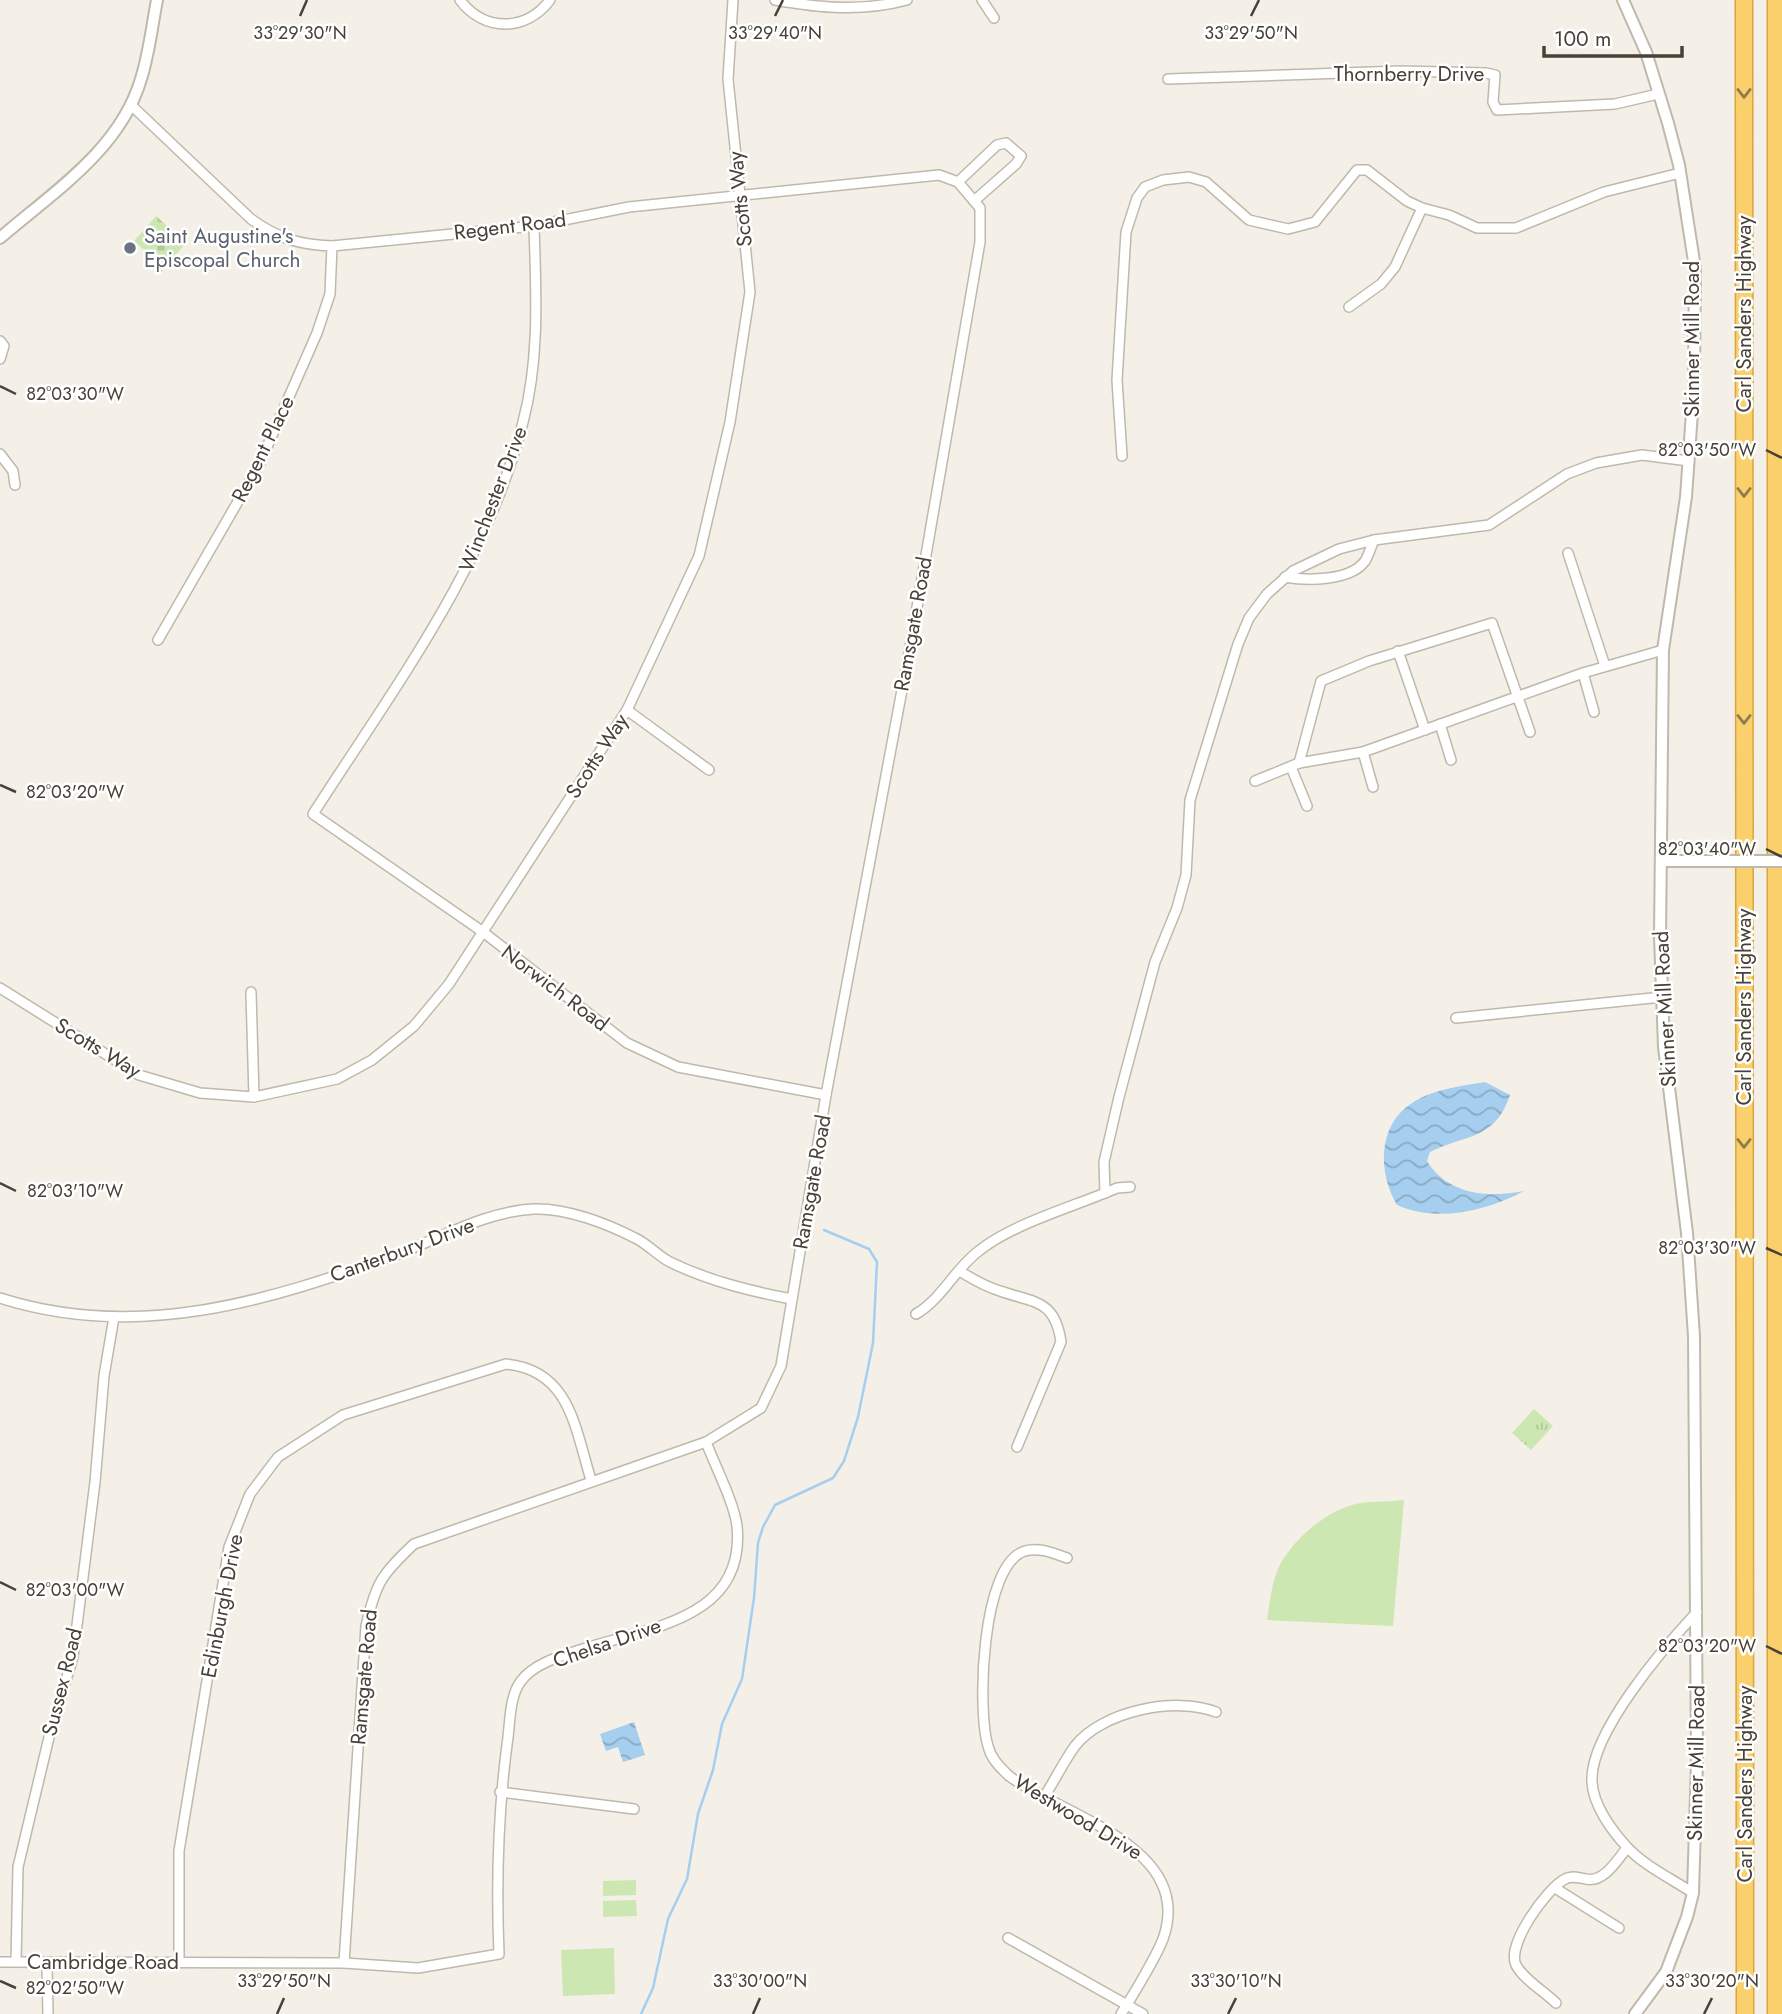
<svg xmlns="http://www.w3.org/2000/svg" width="1782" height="2014" font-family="Jost,sans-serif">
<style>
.grass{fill:url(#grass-tufts)}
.cemetery{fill:url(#cemetery-stones)}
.garden{fill:#cde7b2}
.water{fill:url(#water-waves)}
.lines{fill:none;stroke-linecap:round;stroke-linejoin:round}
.stream{stroke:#a6ceef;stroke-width:2.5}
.minor-casing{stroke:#bfb9ab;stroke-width:12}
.tertiary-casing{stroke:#bfb9ab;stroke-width:14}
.motorway-casing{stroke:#daa53c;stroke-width:19}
.minor{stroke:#fff;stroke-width:9}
.tertiary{stroke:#fff;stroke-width:10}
.motorway{stroke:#fad06c;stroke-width:16}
.tertiary-bridge-casing{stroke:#bfb9ab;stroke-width:14;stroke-linecap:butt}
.tertiary-bridge{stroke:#fff;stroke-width:10}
.oneway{stroke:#8f7a4c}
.ticks{fill:none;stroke:#474137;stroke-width:2.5}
.worship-dot{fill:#6b7280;stroke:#fff;stroke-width:2.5}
.labels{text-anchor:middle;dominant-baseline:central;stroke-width:5;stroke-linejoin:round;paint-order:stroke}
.street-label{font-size:21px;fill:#474137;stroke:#fff}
.worship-label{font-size:21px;fill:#5b616d;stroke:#fff;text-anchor:start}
.ticks-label{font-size:18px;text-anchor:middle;fill:#474137;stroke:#fff;stroke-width:5;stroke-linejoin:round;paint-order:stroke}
</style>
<defs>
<pattern id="grass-tufts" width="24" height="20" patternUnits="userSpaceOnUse" patternTransform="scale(1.75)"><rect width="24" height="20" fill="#cde7b2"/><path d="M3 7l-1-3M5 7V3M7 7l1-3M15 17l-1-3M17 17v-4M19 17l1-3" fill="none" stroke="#b1c79a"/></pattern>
<pattern id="cemetery-stones" width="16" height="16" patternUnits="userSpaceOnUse" patternTransform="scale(1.75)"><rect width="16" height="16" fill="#cde7b2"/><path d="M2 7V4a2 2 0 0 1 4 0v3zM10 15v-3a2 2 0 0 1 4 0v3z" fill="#b1c79a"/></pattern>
<pattern id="water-waves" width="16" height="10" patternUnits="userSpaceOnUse" patternTransform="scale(1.75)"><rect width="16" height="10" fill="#a6ceef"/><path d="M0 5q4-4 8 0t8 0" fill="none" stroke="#89a9c2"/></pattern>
</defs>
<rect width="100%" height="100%" fill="#f4f0e8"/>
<!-- grass -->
<path class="grass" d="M 1534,1409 L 1553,1426 L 1531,1450 L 1512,1433 Z"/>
<!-- cemetery -->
<path class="cemetery" d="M 156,216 L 186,243 L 161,272 L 156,268 L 159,263 L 134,241 Z"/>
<!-- garden -->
<g class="garden">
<path d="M 1404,1500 L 1393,1626 L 1267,1620 C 1270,1601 1272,1578 1282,1561 C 1298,1535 1329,1509 1360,1503 C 1374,1501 1389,1502 1404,1500 Z"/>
<path d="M 636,1880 L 636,1895 L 603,1896 L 603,1881 Z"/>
<path d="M 636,1900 L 637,1916 L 603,1917 L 603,1901 Z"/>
<path d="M 614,1948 L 615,1994 L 563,1996 L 561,1950 Z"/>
</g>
<!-- water -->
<g class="water">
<path d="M 1485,1082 L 1510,1095 C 1495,1140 1467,1134 1430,1152 L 1427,1161 C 1448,1195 1488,1198 1524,1191 C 1487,1211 1437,1223 1397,1205 C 1378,1173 1377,1125 1412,1103 C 1433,1089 1462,1086 1485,1082 Z"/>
<path d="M 634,1722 L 645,1755 L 623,1762 L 618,1747 L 606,1751 L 600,1734 Z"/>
</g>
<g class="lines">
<!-- stream -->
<path class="stream" d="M 641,2014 L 653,1988 L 668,1919 L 687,1879 L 698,1814 L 713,1770 L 722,1724 L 742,1679 L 754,1598 L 758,1543 L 763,1527 L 775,1505 L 833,1478 L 844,1461 L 858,1417 L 873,1343 L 877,1262 L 869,1249 L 824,1230"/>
<defs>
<g id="minor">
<path d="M 460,0 C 484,32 526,32 550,0"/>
<path d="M 775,0 C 821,8 862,12 907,0"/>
<path d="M 982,0 L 994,18"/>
<path d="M 1168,79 L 1401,71 L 1486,73 L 1495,75 L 1493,102 L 1497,110 L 1615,104 L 1658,94"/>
<path d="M 131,105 L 251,219 C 277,238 300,245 332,246 L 534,226 L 629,207 L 939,175 L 958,182 L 980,208 L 980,242 L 911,642 L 826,1095 L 781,1366 L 761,1408 L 706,1442 L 414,1544 C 382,1574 376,1582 366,1626 L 344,1963"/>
<path d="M 958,182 L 997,145 L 1006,143 L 1021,156 L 1016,164 L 974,201"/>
<path d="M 534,226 C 536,291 540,358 523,422 C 486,567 393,689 313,814 L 483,932 L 627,1043 L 678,1067 L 826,1095"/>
<path d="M 1349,307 L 1381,284 L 1395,267 L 1422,208"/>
<path d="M 0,341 L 4,346 L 0,359"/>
<path d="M 0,454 L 13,471 L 15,485"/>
<path d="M 1122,456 L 1117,380 L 1126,232 L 1137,198 L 1145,187 L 1163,180 L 1189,177 L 1206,182 L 1249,220 L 1288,229 L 1315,222 L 1357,170 L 1367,170 L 1407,201 L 1422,208 L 1449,215 L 1477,228 L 1516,228 L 1604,192 L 1680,173"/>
<path d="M 1568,553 L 1605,666"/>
<path d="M 1285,577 C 1307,581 1351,581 1365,561 C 1369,555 1371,546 1374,540"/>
<path d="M 158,640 L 259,465 L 317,333 L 330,294 L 332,246"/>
<path d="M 1398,651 L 1425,730"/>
<path d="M 1583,673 L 1594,712"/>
<path d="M 627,710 L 709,770"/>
<path d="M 1440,724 L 1451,760"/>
<path d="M 1530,732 L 1492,623 L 1369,661 L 1321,681 L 1299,763 L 1363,752 L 1583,673 L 1663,650"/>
<path d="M 1363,752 L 1373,787"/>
<path d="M 1291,767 L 1307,806"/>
<path d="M 1255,781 L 1299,763"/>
<path d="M 0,988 L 139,1075 L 200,1093 L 254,1097 L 337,1079 L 372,1060 L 414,1026 L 449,984 L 627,710 L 699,556 L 730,422 L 750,292 L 728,79 L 733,0"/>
<path d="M 251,992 L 254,1097"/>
<path d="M 1456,1018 L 1662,997"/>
<path d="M 1105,1193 L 1104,1162 L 1119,1097 L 1155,962 L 1177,908 L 1186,875 L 1190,800 L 1238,644 L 1249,618 L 1267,594 L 1293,571 L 1339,549 L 1374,540 L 1489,525 L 1567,474 L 1596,463 L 1642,455 L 1689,461"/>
<path d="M 961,1272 C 974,1280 986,1287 1000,1291 C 1034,1303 1055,1299 1061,1342 L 1017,1447"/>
<path d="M 0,1298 C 138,1342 268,1301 398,1254 C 441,1238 487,1211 534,1209 C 566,1208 606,1223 635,1238 C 648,1244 658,1256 670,1262 C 709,1281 750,1291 792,1299"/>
<path d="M 916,1314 C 943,1298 955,1268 980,1250 C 1014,1223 1076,1206 1117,1188 L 1130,1187"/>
<path d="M 1067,1558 C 1053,1553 1039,1547 1025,1551 C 981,1564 977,1710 988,1746 C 991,1759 1000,1767 1009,1776 C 1063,1816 1196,1847 1163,1939 C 1156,1957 1132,1997 1121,2014"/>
<path d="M 500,1792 L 634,1809"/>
<path d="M 1044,1797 C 1055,1780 1064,1761 1075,1746 C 1102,1711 1176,1696 1216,1712"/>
<path d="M 1555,1888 L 1619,1928"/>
<path d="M 1693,1893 C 1672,1879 1643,1865 1627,1847 C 1612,1831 1593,1805 1592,1782 C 1589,1734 1665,1646 1697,1612"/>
<path d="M 1008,1938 L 1143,2014"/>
<path d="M 179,1961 L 179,1851 L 229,1547 L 250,1494 L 278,1457 L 343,1415 L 506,1364 C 570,1370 575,1428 591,1480"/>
<path d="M 0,1962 L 344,1963 L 418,1968 L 499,1954 C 496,1881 498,1810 508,1737 C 510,1721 510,1695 521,1681 C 535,1662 565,1655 586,1648 C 653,1627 746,1617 737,1526 C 734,1502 715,1466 706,1442"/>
<path d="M 16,1962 L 18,1867 L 51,1729 L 73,1657 L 95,1482 L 104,1376 L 114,1317"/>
<path d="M 47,1964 L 48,2014"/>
<path d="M 1556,2003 C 1545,1992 1523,1979 1516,1965 C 1506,1945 1547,1888 1565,1879 C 1572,1875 1579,1878 1586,1879 C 1604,1883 1617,1860 1627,1848"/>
</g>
<g id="tertiary">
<path d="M 1623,0 L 1646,52 L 1668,123 L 1679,165 L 1695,268 L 1694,384 L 1686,497 L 1663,650 L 1660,936 L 1664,1047 L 1687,1233 L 1694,1336 L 1697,1761 L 1693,1893 L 1687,1917 L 1666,1972 L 1635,2014"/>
<path d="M 0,238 C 53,192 120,150 141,79 C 149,54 152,26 157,0"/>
<path d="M 1661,861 L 1703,861"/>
</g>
<g id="motorway">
<path d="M 1744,0 L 1745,2014"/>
<path d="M 1776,0 L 1776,2014"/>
</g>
</defs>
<!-- minor casing -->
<use href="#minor" class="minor-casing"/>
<!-- tertiary casing -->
<use href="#tertiary" class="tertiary-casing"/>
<!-- motorway casing -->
<use href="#motorway" class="motorway-casing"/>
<!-- minor -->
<use href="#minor" class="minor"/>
<!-- tertiary -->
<use href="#tertiary" class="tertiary"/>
<!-- motorway -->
<use href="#motorway" class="motorway"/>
<defs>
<path id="tertiary-bridge" d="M 1703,861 L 1782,861"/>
</defs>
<!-- tertiary-bridge casing -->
<use href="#tertiary-bridge" class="tertiary-bridge-casing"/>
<!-- tertiary-bridge -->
<use href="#tertiary-bridge" class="tertiary-bridge"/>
</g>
<!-- one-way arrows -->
<defs><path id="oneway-chevron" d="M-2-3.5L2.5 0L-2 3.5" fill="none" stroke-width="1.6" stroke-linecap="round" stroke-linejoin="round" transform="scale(1.75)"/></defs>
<g class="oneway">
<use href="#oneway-chevron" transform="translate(1744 93) rotate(90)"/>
<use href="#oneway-chevron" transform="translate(1744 492) rotate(90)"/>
<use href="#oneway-chevron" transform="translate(1744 719) rotate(90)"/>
<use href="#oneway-chevron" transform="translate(1744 1143) rotate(90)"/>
</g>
<!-- ticks -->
<path class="ticks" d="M 300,16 L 307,0M 775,16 L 783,0M 1251,16 L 1259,0M 0,386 L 16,394M 1766,450 L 1782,458M 0,785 L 16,792M 1766,849 L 1782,857M 0,1183 L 16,1191M 1766,1248 L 1782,1255M 0,1582 L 16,1590M 1766,1646 L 1782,1654M 0,1981 L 16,1988M 277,2014 L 284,1998M 753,2014 L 760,1998M 1228,2014 L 1236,1998M 1704,2014 L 1712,1998"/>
<!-- markers -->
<circle class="worship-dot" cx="130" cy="248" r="7"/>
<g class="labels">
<!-- street labels -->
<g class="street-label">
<text x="1409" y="74">Thornberry Drive</text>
<text transform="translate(740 199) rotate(-96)">Scotts Way</text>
<text transform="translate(510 226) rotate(-7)">Regent Road</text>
<text transform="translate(1744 314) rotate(-90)">Carl Sanders Highway</text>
<text transform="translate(1692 339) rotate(-90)">Skinner Mill Road</text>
<text transform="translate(263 449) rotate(-64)">Regent Place</text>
<text transform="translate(493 499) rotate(-69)">Winchester Drive</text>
<text transform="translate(913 624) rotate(-80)">Ramsgate Road</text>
<text transform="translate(597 756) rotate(-57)">Scotts Way</text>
<text transform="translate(555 988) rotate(37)">Norwich Road</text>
<text transform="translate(1744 1007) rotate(-90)">Carl Sanders Highway</text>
<text transform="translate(1665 1009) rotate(-93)">Skinner Mill Road</text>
<text transform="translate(98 1048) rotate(31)">Scotts Way</text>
<text transform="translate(812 1182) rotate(-80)">Ramsgate Road</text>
<text transform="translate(402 1250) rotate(-20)">Canterbury Drive</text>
<text transform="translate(222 1606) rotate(-79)">Edinburgh Drive</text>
<text transform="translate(607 1643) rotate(-19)">Chelsa Drive</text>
<text transform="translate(364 1677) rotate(-85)">Ramsgate Road</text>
<text transform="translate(62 1682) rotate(-76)">Sussex Road</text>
<text transform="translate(1696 1763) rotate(-89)">Skinner Mill Road</text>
<text transform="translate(1745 1784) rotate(-90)">Carl Sanders Highway</text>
<text transform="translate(1078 1817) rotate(31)">Westwood Drive</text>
<text x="103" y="1962">Cambridge Road</text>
</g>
<!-- worship labels -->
<g class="worship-label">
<text x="144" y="236">Saint Augustine's<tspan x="144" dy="24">Episcopal Church</tspan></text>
</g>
</g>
<g class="ticks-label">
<text x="300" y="39">33°29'30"N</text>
<text x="775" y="39">33°29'40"N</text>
<text x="1251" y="39">33°29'50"N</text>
<text x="75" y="400">82°03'30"W</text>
<text x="1707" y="456">82°03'50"W</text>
<text x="75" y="798">82°03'20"W</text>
<text x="1707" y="855">82°03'40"W</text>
<text x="75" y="1197">82°03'10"W</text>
<text x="1707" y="1254">82°03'30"W</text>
<text x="75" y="1596">82°03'00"W</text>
<text x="1707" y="1652">82°03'20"W</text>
<text x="284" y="1987">33°29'50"N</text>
<text x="760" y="1987">33°30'00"N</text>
<text x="1236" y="1987">33°30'10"N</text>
<text x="1712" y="1987">33°30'20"N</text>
<text x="75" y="1994">82°02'50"W</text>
</g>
<!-- scale -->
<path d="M1544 46v10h138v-10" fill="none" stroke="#474137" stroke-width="3.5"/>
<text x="1554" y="46" font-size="21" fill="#474137" stroke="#ffffff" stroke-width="5" paint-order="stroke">100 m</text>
</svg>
